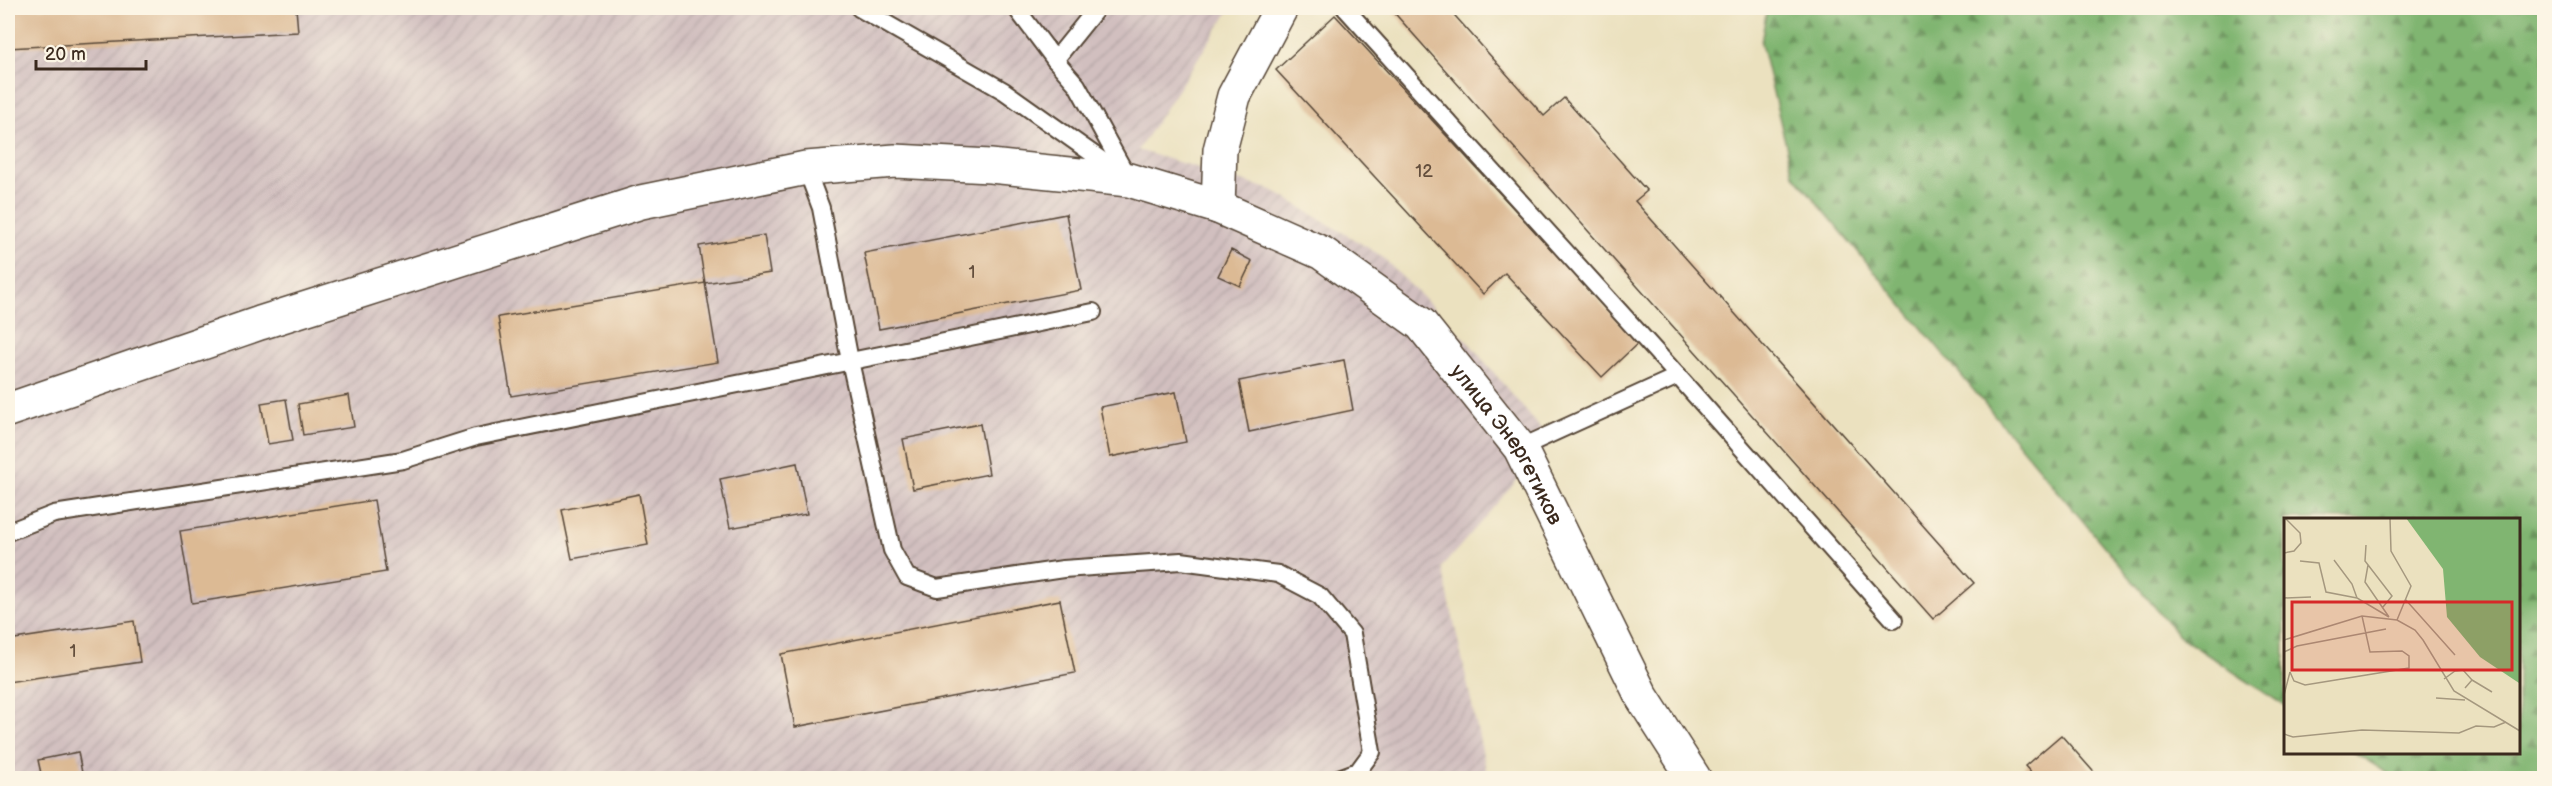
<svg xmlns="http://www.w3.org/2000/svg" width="2552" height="786" font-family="'Balsamiq Sans',sans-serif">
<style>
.industrial{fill:url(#industrial-furrows)}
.forest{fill:url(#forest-firs);stroke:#5e7048;stroke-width:1.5}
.building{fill:#dcba94}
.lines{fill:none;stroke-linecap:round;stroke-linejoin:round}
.service-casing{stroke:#554536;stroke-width:20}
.minor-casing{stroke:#554536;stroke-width:36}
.service{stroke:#fff;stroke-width:16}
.minor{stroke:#fff;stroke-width:33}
.labels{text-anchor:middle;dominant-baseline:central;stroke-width:5;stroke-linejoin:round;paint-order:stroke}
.number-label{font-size:18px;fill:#634e3c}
.street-label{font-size:21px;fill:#3b2a1e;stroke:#fcf5e5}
.inset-road{fill:none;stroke:#a5987f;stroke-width:1.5}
.view{fill:#d62828;fill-opacity:0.15;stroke:#d62828;stroke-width:3}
.inset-edge{fill:none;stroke:#3b2a1e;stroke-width:3}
</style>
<defs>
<pattern id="industrial-furrows" width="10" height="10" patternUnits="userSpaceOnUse" patternTransform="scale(1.5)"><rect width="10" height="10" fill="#d1bfbf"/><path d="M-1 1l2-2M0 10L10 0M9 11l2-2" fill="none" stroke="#b4a4a4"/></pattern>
<pattern id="forest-firs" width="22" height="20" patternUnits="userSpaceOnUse" patternTransform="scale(1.5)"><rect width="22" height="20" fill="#80b571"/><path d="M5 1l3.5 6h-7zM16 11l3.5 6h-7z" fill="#6a935c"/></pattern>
</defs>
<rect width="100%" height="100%" fill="#fcf5e5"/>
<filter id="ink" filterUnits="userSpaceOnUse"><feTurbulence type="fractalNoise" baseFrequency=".0167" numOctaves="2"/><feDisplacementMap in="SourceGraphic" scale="12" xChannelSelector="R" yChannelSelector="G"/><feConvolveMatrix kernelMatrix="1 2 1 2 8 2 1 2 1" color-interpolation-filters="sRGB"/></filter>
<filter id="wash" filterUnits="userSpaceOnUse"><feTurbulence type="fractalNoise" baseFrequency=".008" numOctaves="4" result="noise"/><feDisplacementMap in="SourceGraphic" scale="24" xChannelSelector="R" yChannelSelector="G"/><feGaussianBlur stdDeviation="1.35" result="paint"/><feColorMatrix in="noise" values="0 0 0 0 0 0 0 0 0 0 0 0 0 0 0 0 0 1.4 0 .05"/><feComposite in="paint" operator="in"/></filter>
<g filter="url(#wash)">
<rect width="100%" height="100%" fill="#ebe1bf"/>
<!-- industrial -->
<path class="industrial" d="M 8,8 L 1231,8 L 1138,150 L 1272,190 L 1380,255 L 1470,344 L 1551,441 L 1442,567 L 1488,778 L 8,778 Z"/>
<!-- forest -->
<path class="forest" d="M 1767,8 L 2544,8 L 2544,778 L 2395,778 L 2354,752 L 2518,752 L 2518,519 L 2285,519 L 2285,706 L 2179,636 L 1793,174 L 1761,43 Z"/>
<g id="blocks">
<!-- building -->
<g class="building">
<path d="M 8,8 L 296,8 L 298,32 L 8,48 Z"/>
<path d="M 1390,8 L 1448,8 L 1544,116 L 1564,98 L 1647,191 L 1635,201 L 1974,583 L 1933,619 Z"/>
<path d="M 1335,15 L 1638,343 L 1602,377 L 1505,273 L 1483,294 L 1276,70 Z"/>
<path d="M 1066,214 L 1081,290 L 879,329 L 864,253 Z"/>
<path d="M 764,235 L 770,273 L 705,283 L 699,246 Z"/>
<path d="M 1231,250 L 1252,261 L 1240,286 L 1218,276 Z"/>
<path d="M 705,283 L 718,362 L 511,396 L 498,317 Z"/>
<path d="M 1344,360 L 1353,410 L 1249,432 L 1239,381 Z"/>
<path d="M 1176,392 L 1186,442 L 1110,457 L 1100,407 Z"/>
<path d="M 349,395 L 354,427 L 303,435 L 298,404 Z"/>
<path d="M 286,399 L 293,440 L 268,444 L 261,403 Z"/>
<path d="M 980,424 L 989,474 L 913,489 L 903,439 Z"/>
<path d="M 797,463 L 807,514 L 730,528 L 720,479 Z"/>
<path d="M 639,494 L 648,545 L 572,559 L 562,510 Z"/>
<path d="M 374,500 L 386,572 L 192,603 L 180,531 Z"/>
<path d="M 1060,600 L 1075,673 L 795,727 L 781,654 Z"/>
<path d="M 134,621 L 140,662 L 8,682 L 8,640 Z"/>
<path d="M 2061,735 L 2099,778 L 2036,778 L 2025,766 Z"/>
<path d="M 78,752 L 83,778 L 42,778 L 38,760 Z"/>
</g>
</g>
</g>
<g filter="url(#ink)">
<use href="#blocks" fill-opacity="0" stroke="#554536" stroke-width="1.5"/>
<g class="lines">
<defs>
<g id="service">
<path d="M 859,8 L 1004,91 L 1121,174"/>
<path d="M 1016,8 L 1055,60 L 1077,85 L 1127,176"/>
<path d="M 1345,8 L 1678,376 L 1894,620"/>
<path d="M 1055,60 L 1097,8"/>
<path d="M 806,168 L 821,208 L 850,361 L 892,550 L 907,577 L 937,588 L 1063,569 L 1181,561 L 1278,574 L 1320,596 L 1352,634 L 1372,752 L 1358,771 L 1339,778"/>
<path d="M 1520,448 L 1678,376"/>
<path d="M 8,532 L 54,514 L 403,460 L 476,437 L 1093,312"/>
</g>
<g id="minor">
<path d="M 1218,207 L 1220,150 L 1234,96 L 1281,8"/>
<path id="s1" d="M 8,410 L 260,323 L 641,202 L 806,168 L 895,161 L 990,166 L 1129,180 L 1218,207 L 1322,253 L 1421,324 L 1520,448 L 1642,697 L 1694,778"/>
</g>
</defs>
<!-- service casing -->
<use href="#service" class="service-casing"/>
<!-- minor casing -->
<use href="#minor" class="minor-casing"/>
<!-- service -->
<use href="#service" class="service"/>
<!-- minor -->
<use href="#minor" class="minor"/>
</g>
</g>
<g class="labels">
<!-- number labels -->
<g class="number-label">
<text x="1424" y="171">12</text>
<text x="972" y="272">1</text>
<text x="73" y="651">1</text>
</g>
<!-- street labels -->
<g class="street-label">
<text stroke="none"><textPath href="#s1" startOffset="1636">улица Энергетиков</textPath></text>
</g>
</g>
<!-- overview -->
<g transform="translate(2284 518)">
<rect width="236" height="236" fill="#ebe1bf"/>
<path d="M 122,0 L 235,0 L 235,165 L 196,139 L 163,99 L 159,51 Z" fill="#80b571"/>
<path class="inset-road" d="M 106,0 L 107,33 L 127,68 L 113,102M 82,27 L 81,43 L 108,78 L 99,89M 0,35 L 10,33 L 17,25 L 16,15 L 1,0M 50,42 L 68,66 L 73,80 L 105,99M 16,43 L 35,45 L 42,74 L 73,80M 84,47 L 81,64 L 105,99M 0,80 L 27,79M 121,81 L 171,137M 0,122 L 78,98 L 113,102 L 131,112 L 139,122 L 170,173 L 236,213M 0,134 L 13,128 L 102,111M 6,154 L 10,163 L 21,167 L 125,150 L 125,138 L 118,133 L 86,134 L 78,98M 160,161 L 171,153 L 179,152 L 188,162 L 181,170M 188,162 L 208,174M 0,177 L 6,154M 152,180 L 181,182M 0,216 L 9,219 L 78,212 L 175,215 L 192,208 L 210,209 L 222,204"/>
<path class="view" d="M 8,84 L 228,84 L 228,152 L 8,152 Z"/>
<rect width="236" height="236" class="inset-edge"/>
</g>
<!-- margin -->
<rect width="2552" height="786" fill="none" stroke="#fcf5e5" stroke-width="30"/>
<!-- scale -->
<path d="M36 60v9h110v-9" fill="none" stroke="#3b2a1e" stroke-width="3"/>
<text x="45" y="60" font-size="18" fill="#3b2a1e" stroke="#fcf5e5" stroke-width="4.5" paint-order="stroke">20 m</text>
</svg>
